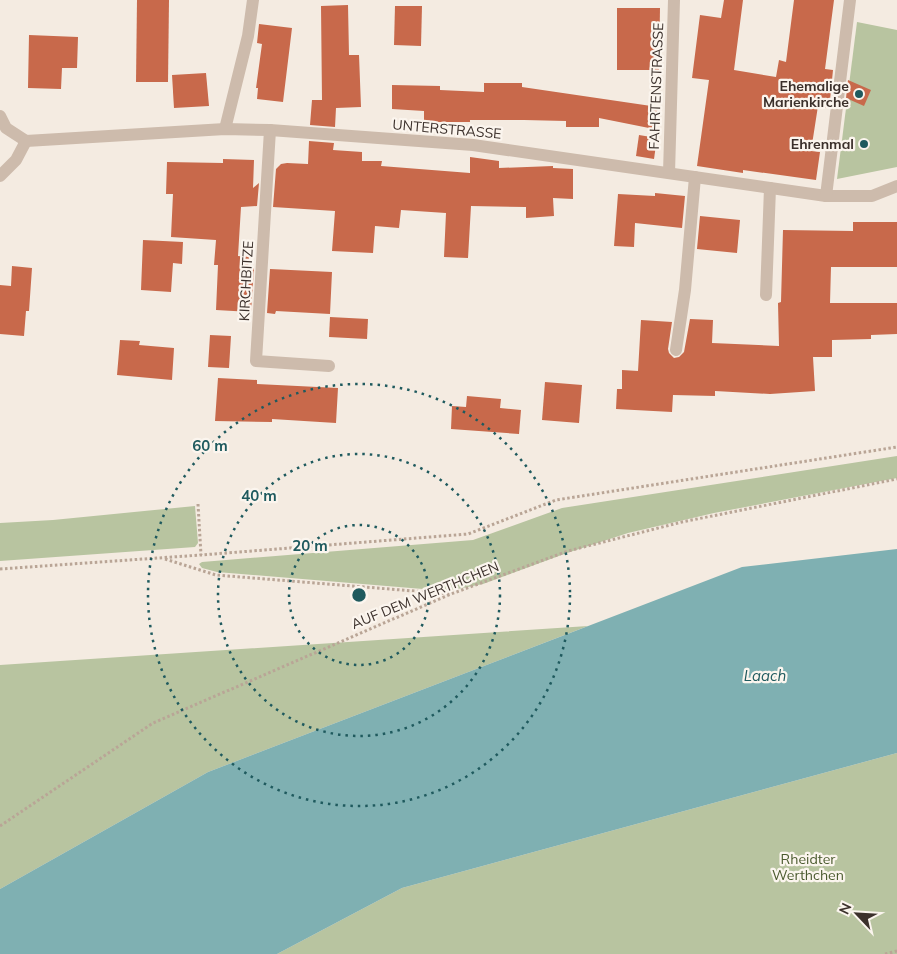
<svg xmlns="http://www.w3.org/2000/svg" width="897" height="954" font-family="Mulish,sans-serif">
<style>
.green{fill:#b8c4a0}
.water{fill:#7fb0b2}
.building{fill:#c8694b}
.lines{fill:none;stroke-linecap:round;stroke-linejoin:round}
.path{stroke:#b9a596;stroke-width:3;stroke-dasharray:2.5 2.5;stroke-linecap:butt}
.minor{stroke:#cdbbac;stroke-width:12}
.ring{fill:none;stroke:#1f5a5e;stroke-width:2.5;stroke-dasharray:2.5 5}
.poi-dot{fill:#1f5a5e;stroke:#fbf5ee;stroke-width:2}
.labels{text-anchor:middle;dominant-baseline:central;stroke-width:4.5;stroke-linejoin:round;paint-order:stroke}
.street-label{font-size:14px;fill:#3b302b;stroke:#fbf5ee}
.poi-label{font-size:14px;font-weight:bold;fill:#3b302b;stroke:#fbf5ee;text-anchor:end}
.park-label{font-size:14px;fill:#4a5a2e;stroke:#fbf5ee}
.water-label{font-size:15px;font-style:italic;fill:#1f5a5e;stroke:#fbf5ee}
.centre{fill:#1f5a5e;stroke:#fbf5ee;stroke-width:2.5}
.ring-label{font-size:15px;text-anchor:middle;font-weight:bold;fill:#1f5a5e;stroke:#fbf5ee;stroke-width:4.5;stroke-linejoin:round;paint-order:stroke}
</style>
<rect width="100%" height="100%" fill="#f4ebe1"/>
<!-- green -->
<g class="green">
<path d="M 857,22 L 897,30 L 897,167 L 837,179 Z"/>
<path d="M 897,456 L 897,478 L 714,513 L 628,533 L 567,553 L 483,584 L 447,591 L 217,572 L 202,568 L 199,564 L 202,562 L 473,540 L 562,508 Z"/>
<path d="M 195,506 L 198,543 L 195,547 L 0,561 L 0,523 L 53,520 Z"/>
<path d="M 588,626 L 208,772 L 0,889 L 0,665 Z"/>
<path d="M 897,753 L 897,954 L 277,954 L 402,888 Z"/>
</g>
<!-- water -->
<path class="water" d="M 897,549 L 897,753 L 402,888 L 277,954 L 0,954 L 0,889 L 208,772 L 742,567 Z"/>
<!-- building -->
<g class="building">
<path d="M 137,0 L 169,0 L 168,82 L 136,82 Z"/>
<path d="M 724,0 L 743,0 L 734,70 L 776,77 L 779,60 L 786,62 L 794,0 L 834,0 L 825,69 L 833,70 L 830,100 L 828,108 L 818,106 L 811,151 L 820,152 L 816,180 L 743,170 L 743,173 L 697,166 L 709,80 L 692,78 L 700,15 L 721,18 Z"/>
<path d="M 348,5 L 349,55 L 359,55 L 361,107 L 336,108 L 335,127 L 310,125 L 312,100 L 322,100 L 321,6 Z"/>
<path d="M 395,6 L 422,6 L 421,46 L 394,45 Z"/>
<path d="M 617,8 L 660,8 L 659,70 L 617,70 Z"/>
<path d="M 259,24 L 292,28 L 283,102 L 257,99 L 258,88 L 256,88 L 262,44 L 257,43 Z"/>
<path d="M 29,35 L 78,37 L 77,68 L 62,68 L 61,89 L 28,88 Z"/>
<path d="M 206,73 L 209,106 L 174,108 L 172,75 Z"/>
<path d="M 848,80 L 871,90 L 864,106 L 846,98 Z"/>
<path d="M 484,83 L 522,83 L 522,87 L 658,107 L 654,129 L 599,118 L 599,127 L 566,127 L 566,121 L 524,120 L 470,120 L 470,122 L 424,122 L 424,111 L 392,109 L 392,85 L 440,86 L 440,90 L 484,92 Z"/>
<path d="M 639,135 L 657,138 L 654,159 L 636,156 Z"/>
<path d="M 309,141 L 334,143 L 333,150 L 362,152 L 362,161 L 382,161 L 381,166 L 470,173 L 470,157 L 499,161 L 499,168 L 553,166 L 553,168 L 573,169 L 573,199 L 553,198 L 554,216 L 526,218 L 526,207 L 471,206 L 468,258 L 444,257 L 446,213 L 401,210 L 399,228 L 375,226 L 373,253 L 332,251 L 335,211 L 273,207 L 276,169 L 281,164 L 287,163 L 308,164 Z"/>
<path d="M 223,159 L 254,160 L 253,188 L 259,183 L 257,206 L 241,207 L 238,256 L 249,257 L 248,268 L 254,268 L 251,312 L 216,310 L 218,265 L 214,265 L 216,240 L 171,237 L 173,194 L 166,194 L 167,162 L 223,163 Z"/>
<path d="M 655,193 L 685,196 L 682,228 L 635,223 L 634,247 L 614,246 L 618,194 L 655,196 Z"/>
<path d="M 700,216 L 740,220 L 737,253 L 697,249 Z"/>
<path d="M 853,222 L 897,222 L 897,267 L 831,267 L 830,303 L 897,303 L 897,334 L 871,335 L 871,339 L 832,340 L 832,357 L 813,357 L 815,391 L 770,394 L 715,391 L 715,396 L 673,395 L 672,412 L 616,409 L 617,389 L 622,389 L 622,370 L 638,371 L 641,320 L 672,322 L 668,349 L 669,353 L 674,358 L 679,357 L 684,352 L 690,319 L 713,320 L 712,343 L 779,346 L 778,303 L 781,302 L 783,230 L 853,231 Z"/>
<path d="M 143,240 L 183,242 L 182,264 L 173,263 L 171,292 L 141,290 Z"/>
<path d="M 12,266 L 32,268 L 29,311 L 26,311 L 24,336 L 0,334 L 0,285 L 11,286 Z"/>
<path d="M 270,269 L 332,272 L 330,314 L 276,311 L 275,314 L 267,313 Z"/>
<path d="M 330,317 L 368,319 L 367,339 L 329,337 Z"/>
<path d="M 210,335 L 231,336 L 229,368 L 208,367 Z"/>
<path d="M 120,340 L 140,341 L 139,345 L 174,348 L 172,380 L 117,375 Z"/>
<path d="M 218,378 L 257,380 L 257,384 L 338,388 L 336,423 L 272,419 L 272,422 L 215,421 Z"/>
<path d="M 545,382 L 582,385 L 579,423 L 542,420 Z"/>
<path d="M 467,396 L 501,399 L 500,408 L 521,410 L 519,434 L 451,429 L 452,406 L 466,407 Z"/>
</g>
<g class="lines">
<!-- path -->
<g class="path">
<path d="M 198,504 L 201,555"/>
<path d="M 165,559 L 216,575 L 451,594"/>
<path d="M 0,569 L 201,555 L 468,534 L 556,500 L 897,447"/>
<path d="M 0,826 L 153,723 L 451,594 L 568,551 L 682,522 L 897,479"/>
<path d="M 885,954 L 897,951"/>
</g>
<!-- minor -->
<g class="minor">
<path d="M 0,116 L 6,128 L 26,141 L 225,129 L 270,130 L 473,145 L 826,196 L 872,196 L 897,186"/>
<path d="M 225,129 L 248,36 L 253,0"/>
<path d="M 270,130 L 256,361 L 329,366"/>
<path d="M 669,173 L 674,0"/>
<path d="M 0,176 L 16,160 L 26,141"/>
<path d="M 826,196 L 850,0"/>
<path d="M 766,295 L 770,188"/>
<path d="M 676,350 L 685,290 L 695,177"/>
</g>
</g>
<!-- distance rings -->
<g class="ring">
<circle cx="359" cy="595" r="70"/>
<circle cx="359" cy="595" r="141"/>
<circle cx="359" cy="595" r="211"/>
</g>
<!-- markers -->
<g class="poi-dot">
<circle cx="859" cy="94" r="5"/>
<circle cx="864" cy="144" r="5"/>
</g>
<g class="labels">
<!-- street labels -->
<g class="street-label">
<text transform="translate(656 86) rotate(-88)">FAHRTENSTRASSE</text>
<text transform="translate(447 129) rotate(5)">UNTERSTRASSE</text>
<text transform="translate(246 281) rotate(-87)">KIRCHBITZE</text>
<text transform="translate(425 595) rotate(-22)">AUF DEM WERTHCHEN</text>
</g>
<!-- poi labels -->
<g class="poi-label">
<text x="849" y="86">Ehemalige<tspan x="849" dy="16">Marienkirche</tspan></text>
<text x="854" y="144">Ehrenmal</text>
</g>
<!-- park labels -->
<g class="park-label">
<text x="808" y="859">Rheidter<tspan x="808" dy="16">Werthchen</tspan></text>
</g>
<!-- water labels -->
<g class="water-label">
<text x="765" y="675">Laach</text>
</g>
</g>
<circle cx="359" cy="595" r="8" class="centre"/>
<g class="ring-label">
<text x="210" y="451">60 m</text>
<text x="259" y="501">40 m</text>
<text x="310" y="551">20 m</text>
</g>
<!-- north arrow -->
<g transform="translate(857 914) rotate(295)" stroke="#fbf5ee" stroke-width="4" paint-order="stroke">
<path d="M0-4L9 19L0 12L-9 19Z" fill="#3b302b"/>
<text y="-8" font-size="14" font-weight="bold" text-anchor="middle" fill="#3b302b">N</text>
</g>
</svg>
